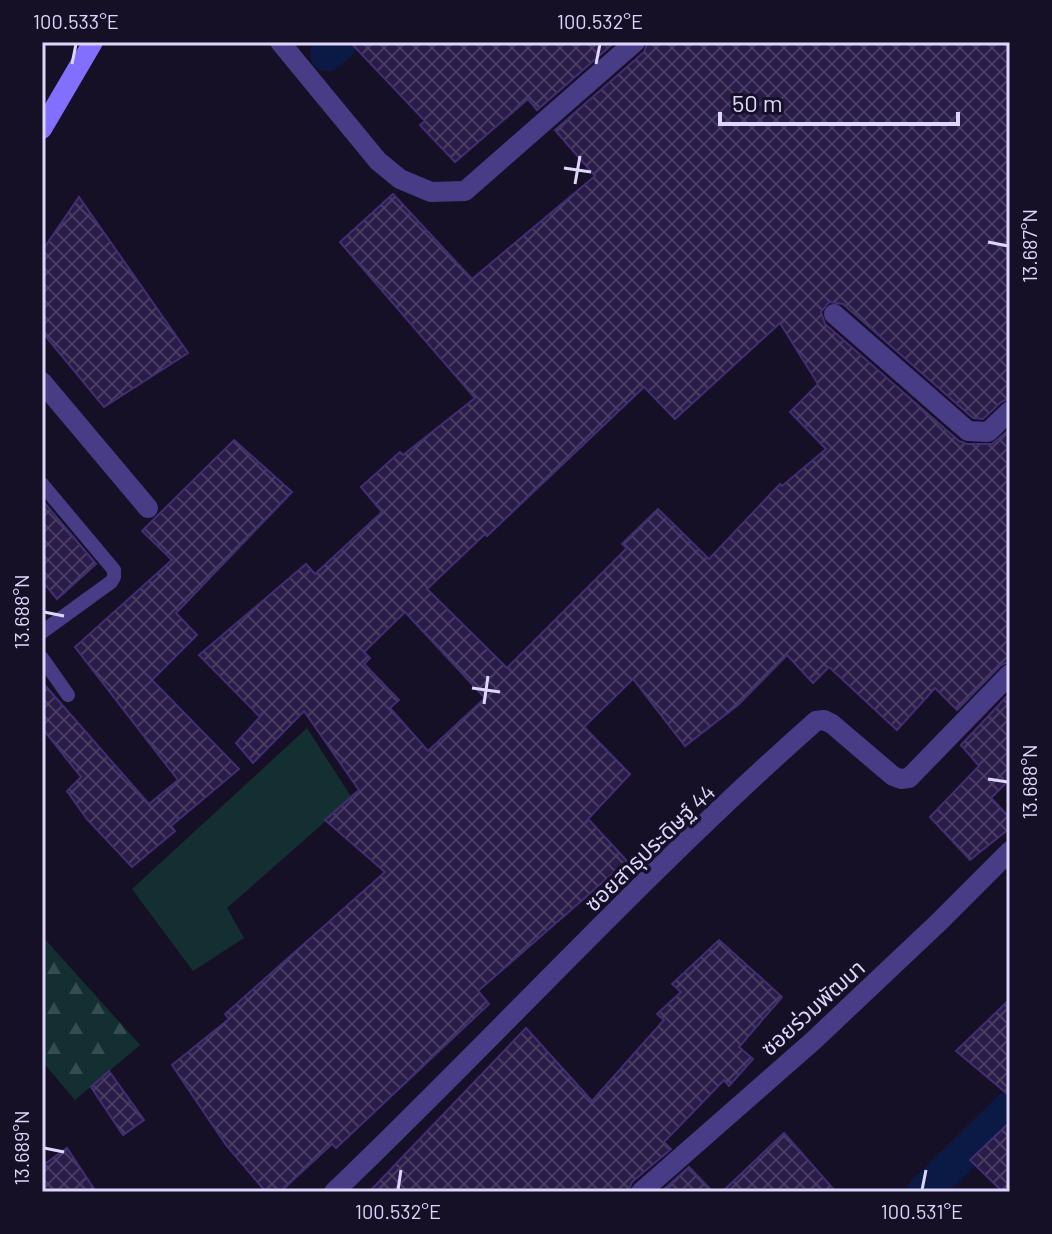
<svg xmlns="http://www.w3.org/2000/svg" width="1052" height="1234" font-family="Barlow,'Noto Sans Thai',sans-serif">
<style>
.forest{fill:url(#forest-firs)}
.garden{fill:#132f31}
.lines{fill:none;stroke-linecap:round;stroke-linejoin:round}
.canal{stroke:#0b1a45;stroke-width:34}
.building{fill:url(#building-cross-hatch);stroke:#442e73;stroke-width:2;fill-rule:evenodd}
.service{stroke:#473c85;stroke-width:14}
.minor{stroke:#473c85;stroke-width:20}
.secondary{stroke:#826ffd;stroke-width:20}
.ticks{fill:none;stroke:#dfd6fe;stroke-width:3}
.labels{text-anchor:middle;dominant-baseline:central;stroke-width:7;stroke-linejoin:round;paint-order:stroke}
.street-label{font-size:22px;fill:#dfd6fe;stroke:#161027}
.neatline{fill:none;stroke:#dfd6fe;stroke-width:3}
.ticks-label{font-size:20px;text-anchor:middle;fill:#dfd6fe}
</style>
<defs>
<pattern id="forest-firs" width="22" height="20" patternUnits="userSpaceOnUse" patternTransform="scale(2)"><rect width="22" height="20" fill="#132f31"/><path d="M5 1l3.5 6h-7zM16 11l3.5 6h-7z" fill="#354c50"/></pattern>
<pattern id="building-cross-hatch" width="8" height="8" patternUnits="userSpaceOnUse" patternTransform="scale(2)"><rect width="8" height="8" fill="#2a1c48"/><path d="M0 0l8 8M0 8l8-8" fill="none" stroke="#483c63"/></pattern>
</defs>
<rect width="100%" height="100%" fill="#161027"/>
<!-- forest -->
<path class="forest" d="M 42,936 L 140,1045 L 75,1100 L 42,1061 Z"/>
<!-- garden -->
<path class="garden" d="M 307,728 L 352,798 L 227,908 L 244,938 L 193,971 L 132,889 Z"/>
<g class="lines">
<!-- canal -->
<g class="canal">
<path d="M 327,54 L 341,42"/>
<path d="M 924,1192 L 1010,1108"/>
</g>
</g>
<!-- building -->
<g class="building">
<path d="M 350,42 L 615,42 L 537,110 L 528,99 L 455,162 L 420,125 L 425,121 Z"/>
<path d="M 648,42 L 1010,42 L 1010,398 L 1001,402 L 983,419 L 973,418 L 843,304 L 829,302 L 821,312 L 825,324 L 959,441 L 967,444 L 992,444 L 1010,429 L 1010,661 L 1001,665 L 957,710 L 935,688 L 897,730 L 829,667 L 813,683 L 787,655 L 738,705 L 685,746 L 633,679 L 584,727 L 630,774 L 588,819 L 627,861 L 478,991 L 489,1004 L 336,1148 L 332,1144 L 280,1192 L 266,1192 L 226,1145 L 172,1065 L 229,1019 L 225,1014 L 385,872 L 325,820 L 359,790 L 304,711 L 253,763 L 236,743 L 260,717 L 199,655 L 306,564 L 315,574 L 382,512 L 361,487 L 400,452 L 403,455 L 475,398 L 340,242 L 393,194 L 472,279 L 595,176 L 555,130 L 644,52 ZM 780,323 L 818,384 L 790,412 L 826,449 L 782,486 L 780,484 L 709,559 L 658,509 L 622,544 L 627,548 L 507,668 L 427,589 L 485,534 L 487,536 L 644,387 L 675,419 ZM 405,612 L 485,698 L 428,751 L 390,708 L 399,700 L 364,664 L 370,658 L 364,652 Z"/>
<path d="M 79,197 L 188,353 L 104,407 L 42,332 L 42,251 Z"/>
<path d="M 234,440 L 292,492 L 176,613 L 197,635 L 152,680 L 239,769 L 171,826 L 175,831 L 132,867 L 87,819 L 67,791 L 81,777 L 42,728 L 42,682 L 149,804 L 178,780 L 75,647 L 172,560 L 142,531 Z"/>
<path d="M 42,500 L 96,564 L 57,599 L 42,581 Z"/>
<path d="M 1010,693 L 1010,779 L 991,798 L 1010,818 L 1010,828 L 970,860 L 930,817 L 979,766 L 961,745 Z"/>
<path d="M 719,940 L 782,997 L 739,1047 L 753,1059 L 729,1086 L 724,1080 L 664,1142 L 671,1149 L 632,1182 L 628,1192 L 369,1192 L 526,1028 L 592,1101 L 664,1020 L 657,1014 L 681,992 L 672,984 Z"/>
<path d="M 1010,999 L 1010,1096 L 956,1051 Z"/>
<path d="M 109,1071 L 144,1120 L 123,1135 L 91,1087 Z"/>
<path d="M 1010,1122 L 1010,1192 L 1003,1192 L 970,1160 Z"/>
<path d="M 784,1133 L 836,1192 L 722,1192 Z"/>
<path d="M 67,1148 L 96,1192 L 42,1192 L 42,1166 Z"/>
<path d="M 689,1167 L 713,1192 L 661,1192 Z"/>
</g>
<g class="lines">
<!-- service -->
<g class="service">
<path d="M 42,484 L 114,570 L 114,577 L 111,582 L 42,632"/>
<path d="M 42,658 L 68,695"/>
</g>
<!-- minor -->
<g class="minor">
<path d="M 280,42 L 378,161 L 400,179 L 431,192 L 465,191 L 635,42"/>
<path d="M 834,314 L 968,431 L 988,432 L 1010,411"/>
<path d="M 42,382 L 148,508"/>
<path d="M 334,1192 C 496,1037 647,870 816,721 L 824,720 L 832,724 L 893,776 L 901,779 L 909,778 L 1010,674"/>
<path d="M 641,1192 L 813,1041 L 939,922 L 1010,851"/>
</g>
<!-- secondary -->
<path class="secondary" d="M 42,129 L 93,42"/>
</g>
<!-- ticks -->
<path class="ticks" d="M 72,64 L 76,44M 596,64 L 600,44M 564,168 L 591,172M 575,184 L 580,156M 988,242 L 1008,246M 44,612 L 64,616M 472,688 L 500,692M 484,704 L 488,676M 988,779 L 1008,782M 44,1148 L 64,1152M 398,1190 L 401,1170M 922,1190 L 926,1170"/>
<g class="labels">
<!-- street labels -->
<g class="street-label">
<text transform="translate(649 847) rotate(-44)">ซอยสาธุประดิษฐ์ 44</text>
<text transform="translate(812 1007) rotate(-42)">ซอยร่วมพัฒนา</text>
</g>
</g>
<!-- border -->
<rect width="1052" height="1234" fill="none" stroke="#161027" stroke-width="88"/>
<!-- scale -->
<path d="M720 112v12h238v-12" fill="none" stroke="#dfd6fe" stroke-width="4"/>
<text x="732" y="112" font-size="24" fill="#dfd6fe" stroke="#161027" stroke-width="6" paint-order="stroke">50 m</text>
<rect x="44" y="44" width="964" height="1146" class="neatline"/>
<g class="ticks-label">
<text x="76" y="29">100.533°E</text>
<text x="600" y="29">100.532°E</text>
<text transform="translate(1030 246) rotate(-90)" y="7">13.687°N</text>
<text transform="translate(22 612) rotate(-90)" y="7">13.688°N</text>
<text transform="translate(1030 782) rotate(-90)" y="7">13.688°N</text>
<text transform="translate(22 1148) rotate(-90)" y="7">13.689°N</text>
<text x="398" y="1219">100.532°E</text>
<text x="922" y="1219">100.531°E</text>
</g>
</svg>
